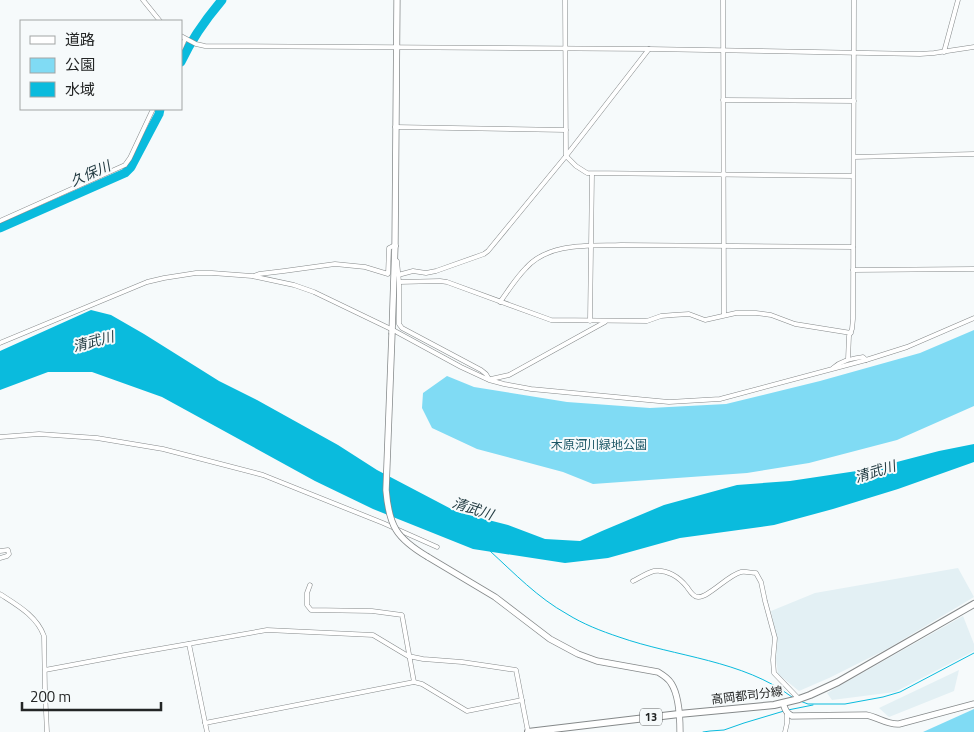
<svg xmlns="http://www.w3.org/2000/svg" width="974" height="732" font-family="'Titillium Web','Noto Sans JP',sans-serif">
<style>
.built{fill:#e3f0f4}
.green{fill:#80dbf4}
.water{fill:#0abbdd}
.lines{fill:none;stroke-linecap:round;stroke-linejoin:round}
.stream{stroke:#0abbdd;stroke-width:1}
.river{stroke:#0abbdd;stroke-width:9}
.street-casing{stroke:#85898a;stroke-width:5}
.secondary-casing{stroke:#85898a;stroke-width:7}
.primary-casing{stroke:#85898a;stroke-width:8}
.street{stroke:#fff;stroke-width:4}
.secondary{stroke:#fff;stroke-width:5.5}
.primary{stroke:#fff;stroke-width:6}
.secondary-bridge-casing{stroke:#85898a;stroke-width:7;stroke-linecap:butt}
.secondary-bridge{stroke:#fff;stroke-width:5.5}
.labels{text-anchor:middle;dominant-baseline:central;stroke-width:4;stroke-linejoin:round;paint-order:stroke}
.shield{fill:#f6fafb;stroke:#626565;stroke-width:1}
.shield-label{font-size:11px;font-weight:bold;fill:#232525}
.park-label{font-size:12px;fill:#1b5665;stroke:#f6fafb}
.street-label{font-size:12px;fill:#232525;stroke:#f6fafb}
.water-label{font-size:14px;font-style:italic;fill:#233b42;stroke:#f6fafb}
</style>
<rect width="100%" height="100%" fill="#f6fafb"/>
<!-- built -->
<g class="built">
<path d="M 958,568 L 974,597 L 887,649 L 829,678 L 799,691 L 778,674 L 776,659 L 777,642 L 771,611 L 815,593 Z"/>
<path d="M 963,616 L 974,644 L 974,651 L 895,692 L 832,700 L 827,693 Z"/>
<path d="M 959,670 L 954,691 L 889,717 L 879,708 Z"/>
</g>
<!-- green -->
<g class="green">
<path d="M 974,330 L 974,406 L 897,440 L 809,463 L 747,473 L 593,484 L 563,472 L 477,449 L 432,428 L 422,408 L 423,393 L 447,376 L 474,387 L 567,402 L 650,408 L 726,404 L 820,381 L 920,353 Z"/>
<path d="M 974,709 L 974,732 L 923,732 Z"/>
</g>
<!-- water -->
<path class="water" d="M 91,310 L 111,315 L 144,334 L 219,381 L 257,400 L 338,445 L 377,470 L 457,512 L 508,525 L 545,539 L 580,541 L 602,531 L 664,505 L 737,485 L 790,481 L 870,469 L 939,451 L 974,444 L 974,462 L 898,489 L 833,509 L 774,525 L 680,538 L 608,558 L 565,563 L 473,549 L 373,509 L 315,481 L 162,397 L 92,372 L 48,372 L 0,390 L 0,351 Z"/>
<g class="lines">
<!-- stream -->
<g class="stream">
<path d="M 490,551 C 514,573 538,598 567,614 C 583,624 601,631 619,637 C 676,657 743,660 792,697"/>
<path d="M 800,701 L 808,704 L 845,704 L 883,697 L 900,692 L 974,653"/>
<path d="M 788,710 L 813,705"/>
<path d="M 703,732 L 710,731 L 724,730 L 744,723 L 784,711"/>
</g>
<!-- river -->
<g class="river">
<path d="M 181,62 C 192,38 205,20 222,0"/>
<path d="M 0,228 L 125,173 L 131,167 L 159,114 L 160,109"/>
</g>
<defs>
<g id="street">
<path d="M 143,0 L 160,21"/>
<path d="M 565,0 L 566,156 L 576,166 L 587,173 L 853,176"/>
<path d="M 723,0 L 724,315"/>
<path d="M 181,36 L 196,44 L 205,46 L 649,49 L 920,54 L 934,53 L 974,47"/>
<path d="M 181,48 L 185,39"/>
<path d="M 944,52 L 958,0"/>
<path d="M 723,100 L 854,101"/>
<path d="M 395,127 L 566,130"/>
<path d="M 854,157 L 974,154"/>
<path d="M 0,221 L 125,165 L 130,158 L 153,109"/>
<path d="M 397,261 L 399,282 L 399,324 L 402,328 L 481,370 L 486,374 L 489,379"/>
<path d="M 853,270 L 974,269"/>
<path d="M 398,275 L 413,271 L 426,273 L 436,271 L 484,254 L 488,251 L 566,156 L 649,49"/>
<path d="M 254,276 L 259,274 L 284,271 L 335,264 L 365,267 L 388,274 L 389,248 L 395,245 L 396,246"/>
<path d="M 399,282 L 440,281 L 447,282 L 551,320 L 647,321 L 661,316 L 673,315 L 689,314 L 705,320 L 736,313 L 756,313 L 771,315 L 795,324 L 851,333"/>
<path d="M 500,302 C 508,291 516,278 526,268 C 549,242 590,246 621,245 L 853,247"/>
<path d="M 590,321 L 592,174"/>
<path d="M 0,343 L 147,282 L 164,278 L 196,273 L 212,273 L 252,276 L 294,285 L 314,292 L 393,330 L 461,367 L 489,380 L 504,384 L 531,389 L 669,402 L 720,399 L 866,360 L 907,347 L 974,318"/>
<path d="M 848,359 L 849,336 L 852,329 L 853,319 L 854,0"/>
<path d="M 833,368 C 842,360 851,359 863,357 L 866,360"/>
<path d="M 491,379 L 509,375 L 605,322"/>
<path d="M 0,437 L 39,434 L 97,438 L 163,449 L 263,475 L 383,523 L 437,547"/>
<path d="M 0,551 L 8,550 L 9,554 L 7,556 L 0,558"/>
<path d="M 633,581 C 639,578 647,573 654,571 C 667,569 679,577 687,587 C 690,591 693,597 698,597 C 708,598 728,575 741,572 C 746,571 751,573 756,573 L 761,582 L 765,601 L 775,638 L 773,660 L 774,673 L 799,699"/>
<path d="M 310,585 L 307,593 L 307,605 L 311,610 L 372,611 L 402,615 L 414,682"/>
<path d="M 0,594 C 17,605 37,616 44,636 L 45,691 L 47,732"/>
<path d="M 189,644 L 207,732"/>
<path d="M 45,670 L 125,655 L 267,630 L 373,635 L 408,656 L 423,659 L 462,662 L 516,670 L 528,732"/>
<path d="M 205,723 L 414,682 L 422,684 L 467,711 L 522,700"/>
<path d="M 785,732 L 787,723 L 787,713"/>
</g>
<g id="secondary">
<path d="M 392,333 L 395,245 L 397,0"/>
<path d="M 428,557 L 495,597 L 550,639 L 578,654 L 597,661 L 658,672 C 663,675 668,678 671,683 C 679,695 680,718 680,732"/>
<path d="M 783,703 C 785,709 786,713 792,716 L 866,715 C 878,717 887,725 899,724 L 974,704"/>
</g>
<path id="primary" d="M 528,732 L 679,714 L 774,705 L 799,699 L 810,695 L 838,682 L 974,604"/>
</defs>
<!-- street casing -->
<use href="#street" class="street-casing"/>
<!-- secondary casing -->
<use href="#secondary" class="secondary-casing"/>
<!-- primary casing -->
<use href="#primary" class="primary-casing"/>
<!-- street -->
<use href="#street" class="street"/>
<!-- secondary -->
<use href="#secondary" class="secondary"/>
<!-- primary -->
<use href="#primary" class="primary"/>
<defs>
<path id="secondary-bridge" d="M 392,333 L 386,490 C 389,526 396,538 428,557"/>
</defs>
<!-- secondary-bridge casing -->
<use href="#secondary-bridge" class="secondary-bridge-casing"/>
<!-- secondary-bridge -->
<use href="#secondary-bridge" class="secondary-bridge"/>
</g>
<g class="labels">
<!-- shield labels -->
<rect class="shield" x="640" y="708.5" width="22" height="17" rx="4"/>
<g class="shield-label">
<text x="651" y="717">13</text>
</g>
<!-- park labels -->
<g class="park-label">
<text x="599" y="444">木原河川緑地公園</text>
</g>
<!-- street labels -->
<g class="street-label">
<text transform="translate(747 695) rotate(-7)">高岡都司分線</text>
</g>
<!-- water labels -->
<g class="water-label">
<text transform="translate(90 173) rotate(-24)">久保川</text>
<text transform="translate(93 341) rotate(-15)">清武川</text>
<text transform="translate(875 471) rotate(-17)">清武川</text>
<text transform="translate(473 508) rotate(18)">清武川</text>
</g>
</g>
<!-- legend -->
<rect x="20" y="20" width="162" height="90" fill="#f6fafb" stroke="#a2a5a5"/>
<rect x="30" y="36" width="25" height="8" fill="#ffffff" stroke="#a2a5a5"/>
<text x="65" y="45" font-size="15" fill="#232525">道路</text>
<rect x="30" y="58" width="25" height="15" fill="#80dbf4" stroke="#a2a5a5"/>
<text x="65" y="70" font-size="15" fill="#232525">公園</text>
<rect x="30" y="82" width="25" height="15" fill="#0abbdd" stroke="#a2a5a5"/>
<text x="65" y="95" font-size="15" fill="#232525">水域</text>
<!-- scale -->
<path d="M22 702v8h139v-8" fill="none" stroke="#232525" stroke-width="2.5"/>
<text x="30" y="702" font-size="15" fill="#232525" stroke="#f6fafb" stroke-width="4" paint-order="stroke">200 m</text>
</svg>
